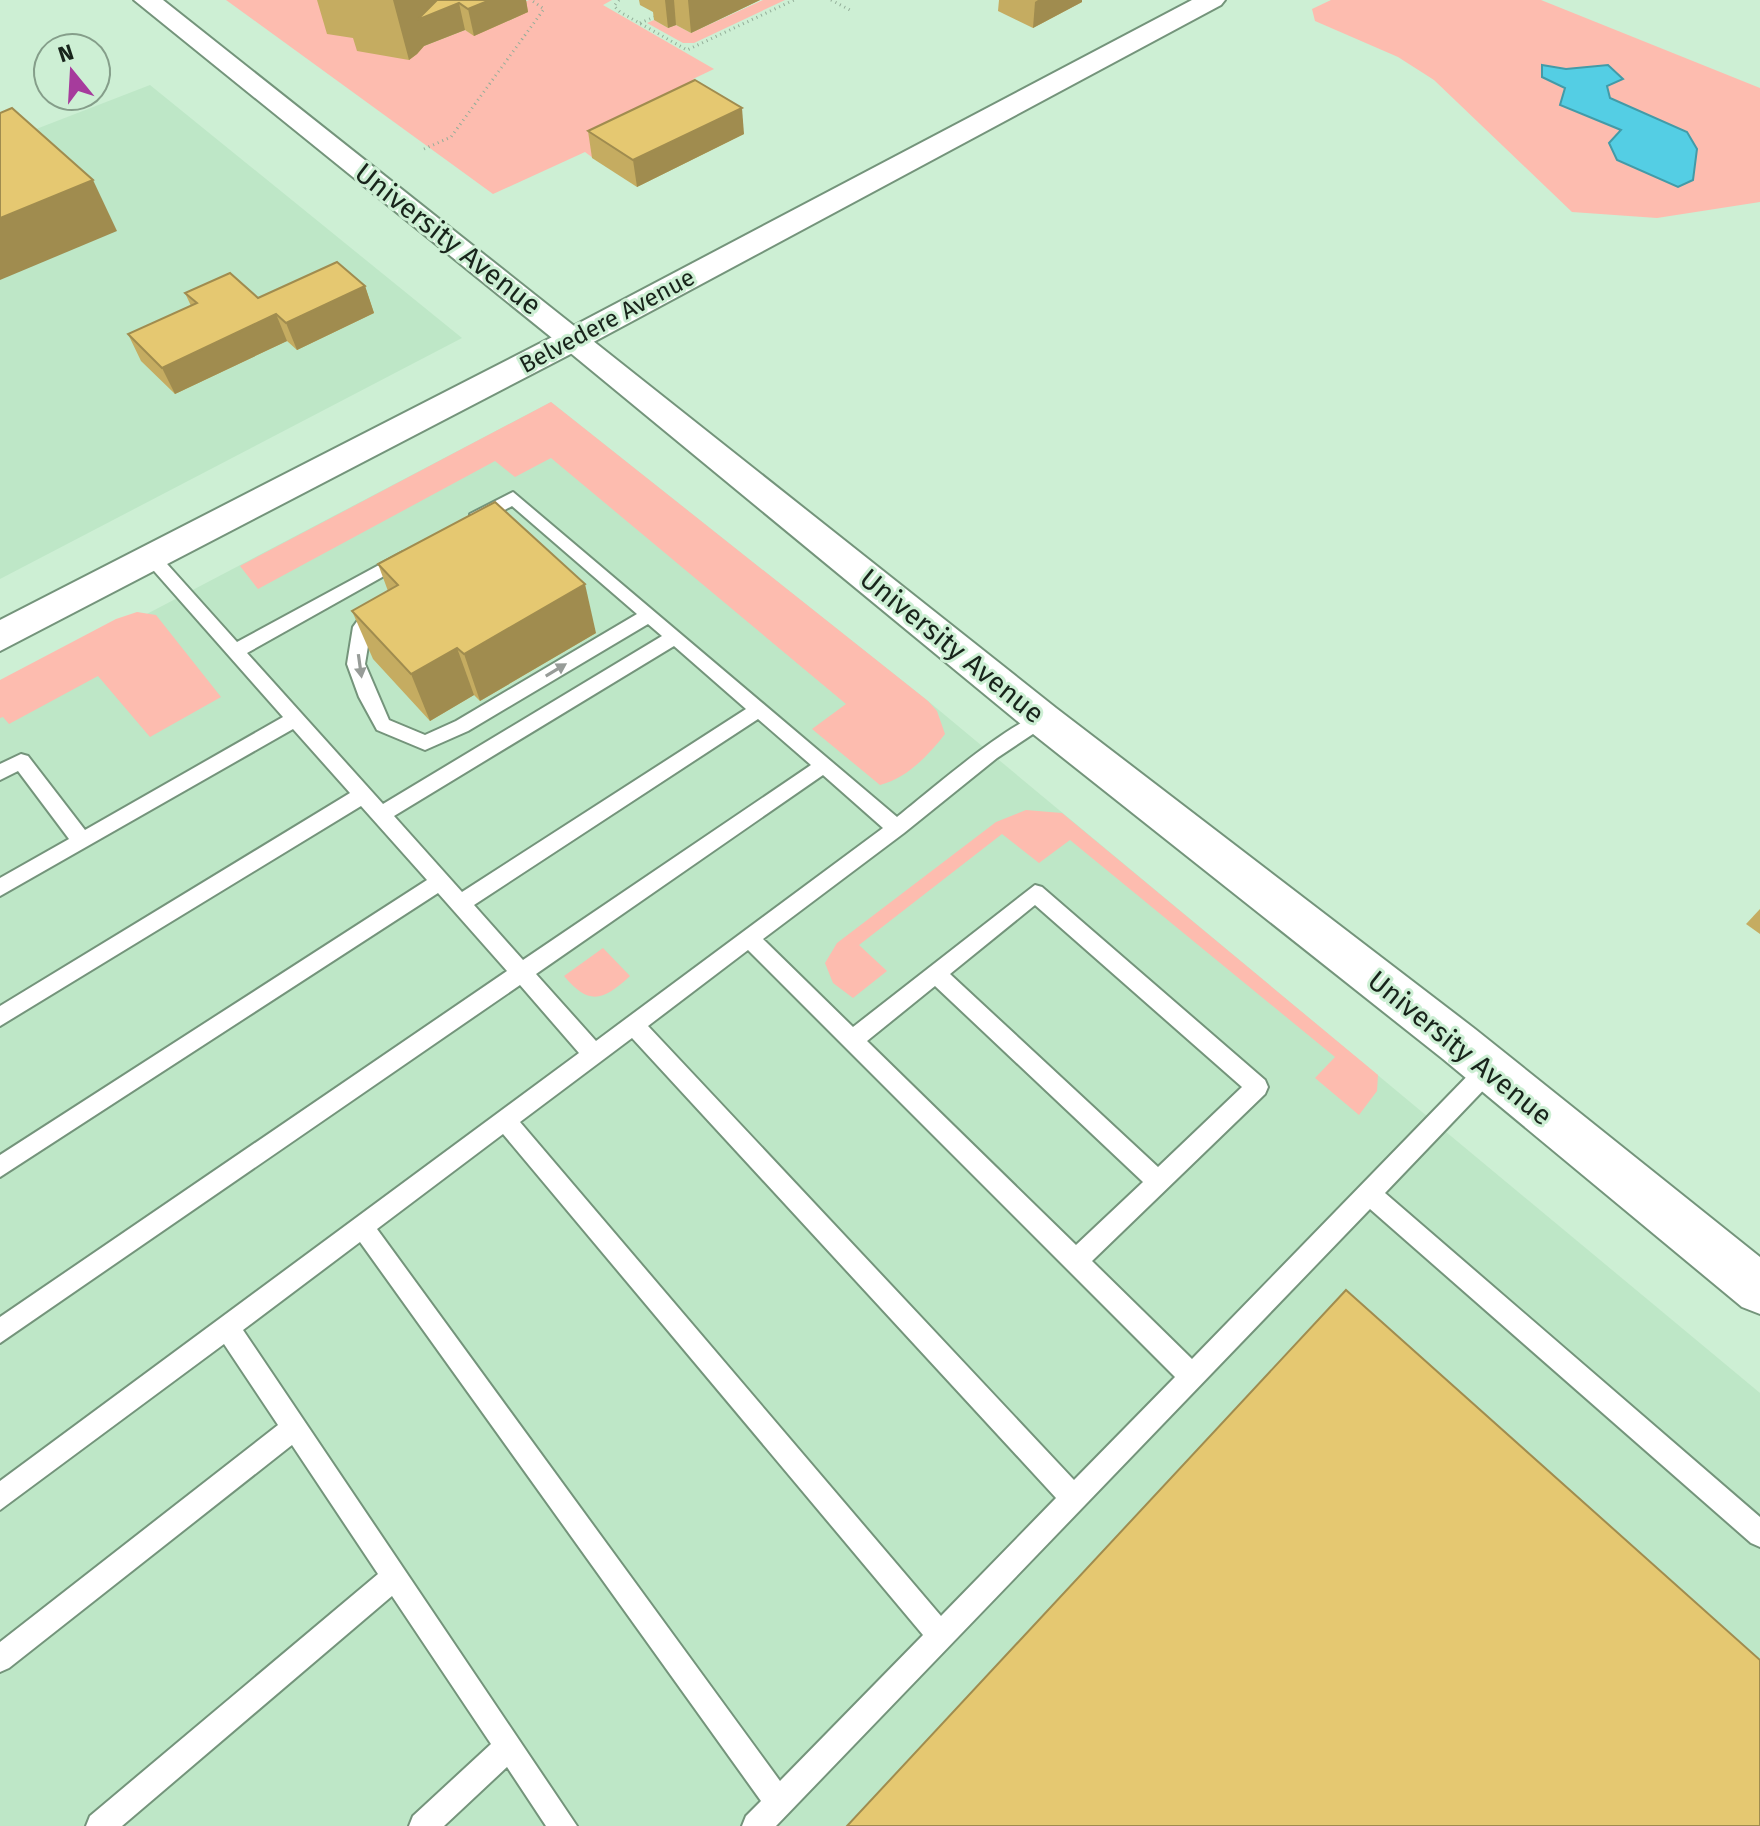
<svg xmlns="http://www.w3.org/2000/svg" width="1760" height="1826" font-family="'Fira Sans',sans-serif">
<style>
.built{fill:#bee7c7}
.green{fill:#fdbcaf}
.water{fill:#54cee4;stroke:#429ba8;stroke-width:2}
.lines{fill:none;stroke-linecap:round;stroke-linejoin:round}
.service-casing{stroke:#74947b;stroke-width:4}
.secondary-casing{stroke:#74947b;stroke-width:4}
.primary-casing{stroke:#74947b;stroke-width:4}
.path{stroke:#93ae99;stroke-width:3;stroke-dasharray:1 4;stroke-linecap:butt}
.service{fill:#fff;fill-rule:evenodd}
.secondary{fill:#fff;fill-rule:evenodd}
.primary{fill:#fff;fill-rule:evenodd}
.wall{fill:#c5ac61}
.shaded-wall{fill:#a08c4f}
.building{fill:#e5c871;stroke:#a08c4f;stroke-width:2}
.oneway{fill:#979c98}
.labels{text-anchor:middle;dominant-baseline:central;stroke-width:6;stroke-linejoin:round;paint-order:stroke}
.far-street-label{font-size:24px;fill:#18241b;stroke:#cdefd4}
.street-label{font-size:28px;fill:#18241b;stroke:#cdefd4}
</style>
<rect width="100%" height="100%" fill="#cdefd4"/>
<!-- built -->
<g class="built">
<path d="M 150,85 L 462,338 L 0,579 L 0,143 Z"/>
<path d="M 551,402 L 928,701 L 1760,1393 L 1760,1826 L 0,1826 L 0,691 Z"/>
</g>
<!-- green -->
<g class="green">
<path d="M 226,0 L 317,0 L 424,46 L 465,30 L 474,35 L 515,18 L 504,10 L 529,0 L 612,0 L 603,5 L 714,69 L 693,79 L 721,96 L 593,158 L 585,152 L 493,194 Z"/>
<path d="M 763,0 L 785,0 L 694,43 L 683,43 L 647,23 L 654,20 L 668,28 L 676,25 L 691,33 Z"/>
<path d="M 1331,0 L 1541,0 L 1760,88 L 1760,202 L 1657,218 L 1572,212 L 1434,80 L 1398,57 L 1315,21 L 1312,9 Z"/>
<path d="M 551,402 L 928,701 L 937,711 L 945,734 C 928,756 907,778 880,785 L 812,729 L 846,704 L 551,458 L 515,477 L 495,461 L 258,589 L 240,566 Z"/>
<path d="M 137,612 L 156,615 L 221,697 L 150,737 L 98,676 L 9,724 L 3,717 L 0,718 L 0,680 L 116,619 Z"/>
<path d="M 1026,810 L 1062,813 L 1378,1075 L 1377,1091 L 1359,1115 L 1315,1078 L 1335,1057 L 1070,840 L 1039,863 L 1002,834 L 859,945 L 887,971 L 853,998 L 833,983 L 825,963 L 837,943 L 996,822 Z"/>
<path d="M 603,948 L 630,976 C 603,1001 589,1006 564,976 Z"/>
</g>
<!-- water -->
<path class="water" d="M 1542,65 L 1566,69 L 1608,65 L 1623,79 L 1607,86 L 1610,98 L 1687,132 L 1697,149 L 1693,180 L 1678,187 L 1617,160 L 1609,143 L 1621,130 L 1560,105 L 1565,88 L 1542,77 Z"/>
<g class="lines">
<defs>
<path id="service" d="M 513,492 L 897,817 C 920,799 1026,707 1048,714 L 1051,719 L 1048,724 L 997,758 L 904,833 L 763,939 L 853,1027 L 1035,885 L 1042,887 L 1265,1080 L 1268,1087 L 1265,1094 L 1092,1261 L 1192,1359 L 1480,1063 L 1488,1060 L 1496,1063 L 1499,1070 L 1496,1077 L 1385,1193 L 1760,1517 L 1760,1547 L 1751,1543 L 1370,1209 L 776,1826 L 742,1826 L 746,1816 L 761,1801 L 360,1242 L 243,1330 L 577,1826 L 546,1826 L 507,1767 L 444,1826 L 409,1826 L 413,1816 L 491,1744 L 392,1596 L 122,1826 L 86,1826 L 90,1816 L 378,1574 L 292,1445 L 9,1668 L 0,1672 L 0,1642 L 278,1425 L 224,1344 L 0,1510 L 0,1481 L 579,1053 L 520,985 L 0,1343 L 0,1317 L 507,971 L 438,893 L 0,1177 L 0,1155 L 427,880 L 361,806 L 0,1026 L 0,1006 L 350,793 L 293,729 L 0,896 L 0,878 L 69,839 L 18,771 L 0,780 L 0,764 L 21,754 L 28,756 L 85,830 L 283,717 L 147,563 L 147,555 L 159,555 L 237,642 L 403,552 L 411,558 L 409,562 L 247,653 L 383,804 L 662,636 L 648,624 L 468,731 L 425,750 L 377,730 L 359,697 L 347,664 L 353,627 L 369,605 L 375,603 L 384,609 L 371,628 L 365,664 L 389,720 L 425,735 L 456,721 L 637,614 L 512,506 L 482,522 L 470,522 L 470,514 ZM 674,646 L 746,709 L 462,892 L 394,816 ZM 758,719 L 811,765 L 523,960 L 474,905 ZM 823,775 L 883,828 L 596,1041 L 536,974 ZM 1035,905 L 1242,1087 L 1158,1167 L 950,974 ZM 748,950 L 1175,1377 L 1074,1480 L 648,1026 ZM 935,986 L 1143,1182 L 1076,1245 L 867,1041 ZM 632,1038 L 1056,1498 L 941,1616 L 520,1122 ZM 503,1134 L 923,1635 L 780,1781 L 377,1229 Z"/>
<path id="secondary" d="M 1192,0 L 1225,0 L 1221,5 L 586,346 L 0,651 L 0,620 L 562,332 Z"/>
<path id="primary" d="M 134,0 L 163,0 L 1056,708 L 1475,1029 L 1760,1257 L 1760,1314 L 1742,1307 L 1443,1059 L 1028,730 L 562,346 Z"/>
</defs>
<!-- service casing -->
<use href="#service" class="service-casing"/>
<!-- secondary casing -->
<use href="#secondary" class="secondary-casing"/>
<!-- primary casing -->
<use href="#primary" class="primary-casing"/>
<!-- path -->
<g class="path">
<path d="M 619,0 L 614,6 L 620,12 L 687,50 L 794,0"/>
<path d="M 831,0 L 850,10"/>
<path d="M 640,23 L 657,16"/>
<path d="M 424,149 L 451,137 L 544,9 L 531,0"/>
</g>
<!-- service -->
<use href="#service" class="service"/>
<!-- secondary -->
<use href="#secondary" class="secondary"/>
<!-- primary -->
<use href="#primary" class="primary"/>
</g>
<!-- wall -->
<g class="wall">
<path d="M 317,0 L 526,0 L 528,12 L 474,36 L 465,30 L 424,46 L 417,54 L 409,60 L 357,51 L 353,38 L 327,34 Z"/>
<path d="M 639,0 L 760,0 L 691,33 L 676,25 L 668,28 L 654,20 L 653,12 L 640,5 Z"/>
<path d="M 999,0 L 1082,0 L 1082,2 L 1033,28 L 998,11 Z"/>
<path d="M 588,131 L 744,134 L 637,187 L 592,158 Z"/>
<path d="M 365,286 L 374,313 L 297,350 L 287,341 L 175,394 L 141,361 L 128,334 L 191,306 L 185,293 L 258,298 Z"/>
<path d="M 378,564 L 596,633 L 480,701 L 474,695 L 430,721 L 373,659 L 352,611 L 388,591 Z"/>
<path d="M 1760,909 L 1760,934 L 1746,924 Z"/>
</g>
<!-- shaded-wall -->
<g class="shaded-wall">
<path d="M 393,0 L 469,0 L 459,3 L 465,30 L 424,46 L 417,54 L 409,60 Z"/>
<path d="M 490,0 L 526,0 L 528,12 L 474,36 L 468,9 Z"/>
<path d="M 665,0 L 674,0 L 676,25 L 668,28 Z"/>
<path d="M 688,0 L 760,0 L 691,33 Z"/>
<path d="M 1038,0 L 1082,0 L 1082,2 L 1033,28 L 1035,2 Z"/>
<path d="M 742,108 L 744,134 L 637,187 L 633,160 Z"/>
<path d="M 93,180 L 117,231 L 0,280 L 0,218 Z"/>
<path d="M 365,286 L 374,313 L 297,350 L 286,323 Z"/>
<path d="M 276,314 L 287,341 L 175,394 L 162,368 Z"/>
<path d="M 585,584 L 596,633 L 480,701 L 464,654 Z"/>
<path d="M 457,648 L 474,695 L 430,721 L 411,674 Z"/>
</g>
<!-- building -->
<g class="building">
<path d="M 437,0 L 490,0 L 468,9 L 459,3 L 417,20 Z"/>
<path d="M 695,80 L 742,108 L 633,160 L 588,131 Z"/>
<path d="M 12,108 L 93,180 L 0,218 L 0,113 Z"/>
<path d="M 337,262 L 365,286 L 286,323 L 276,314 L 162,368 L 128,334 L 197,303 L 185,293 L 230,273 L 258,298 Z"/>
<path d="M 495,502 L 585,584 L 464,654 L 457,648 L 411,674 L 352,611 L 398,585 L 378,564 Z"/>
<path d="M 1346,1290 L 1760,1660 L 1760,1826 L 847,1826 Z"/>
</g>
<!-- one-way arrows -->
<defs><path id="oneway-solid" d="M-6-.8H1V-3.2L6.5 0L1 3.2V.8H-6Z" transform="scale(2)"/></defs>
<g class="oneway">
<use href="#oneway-solid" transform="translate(360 666) rotate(82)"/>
<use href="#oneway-solid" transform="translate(556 670) rotate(-31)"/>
</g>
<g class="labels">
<!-- far-street labels -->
<g class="far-street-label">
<text transform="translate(607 321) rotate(-28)">Belvedere Avenue</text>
</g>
<!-- street labels -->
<g class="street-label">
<text transform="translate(448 239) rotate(38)">University Avenue</text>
<text transform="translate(952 646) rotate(39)">University Avenue</text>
<text transform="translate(1460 1048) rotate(39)">University Avenue</text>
</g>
</g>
<!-- north arrow -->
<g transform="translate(72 72) rotate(342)"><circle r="38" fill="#cdefd4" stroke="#859e8a" stroke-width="2"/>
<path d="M0-6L14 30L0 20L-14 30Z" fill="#a63b9c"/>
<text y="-12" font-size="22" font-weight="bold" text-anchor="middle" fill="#18241b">N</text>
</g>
</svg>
